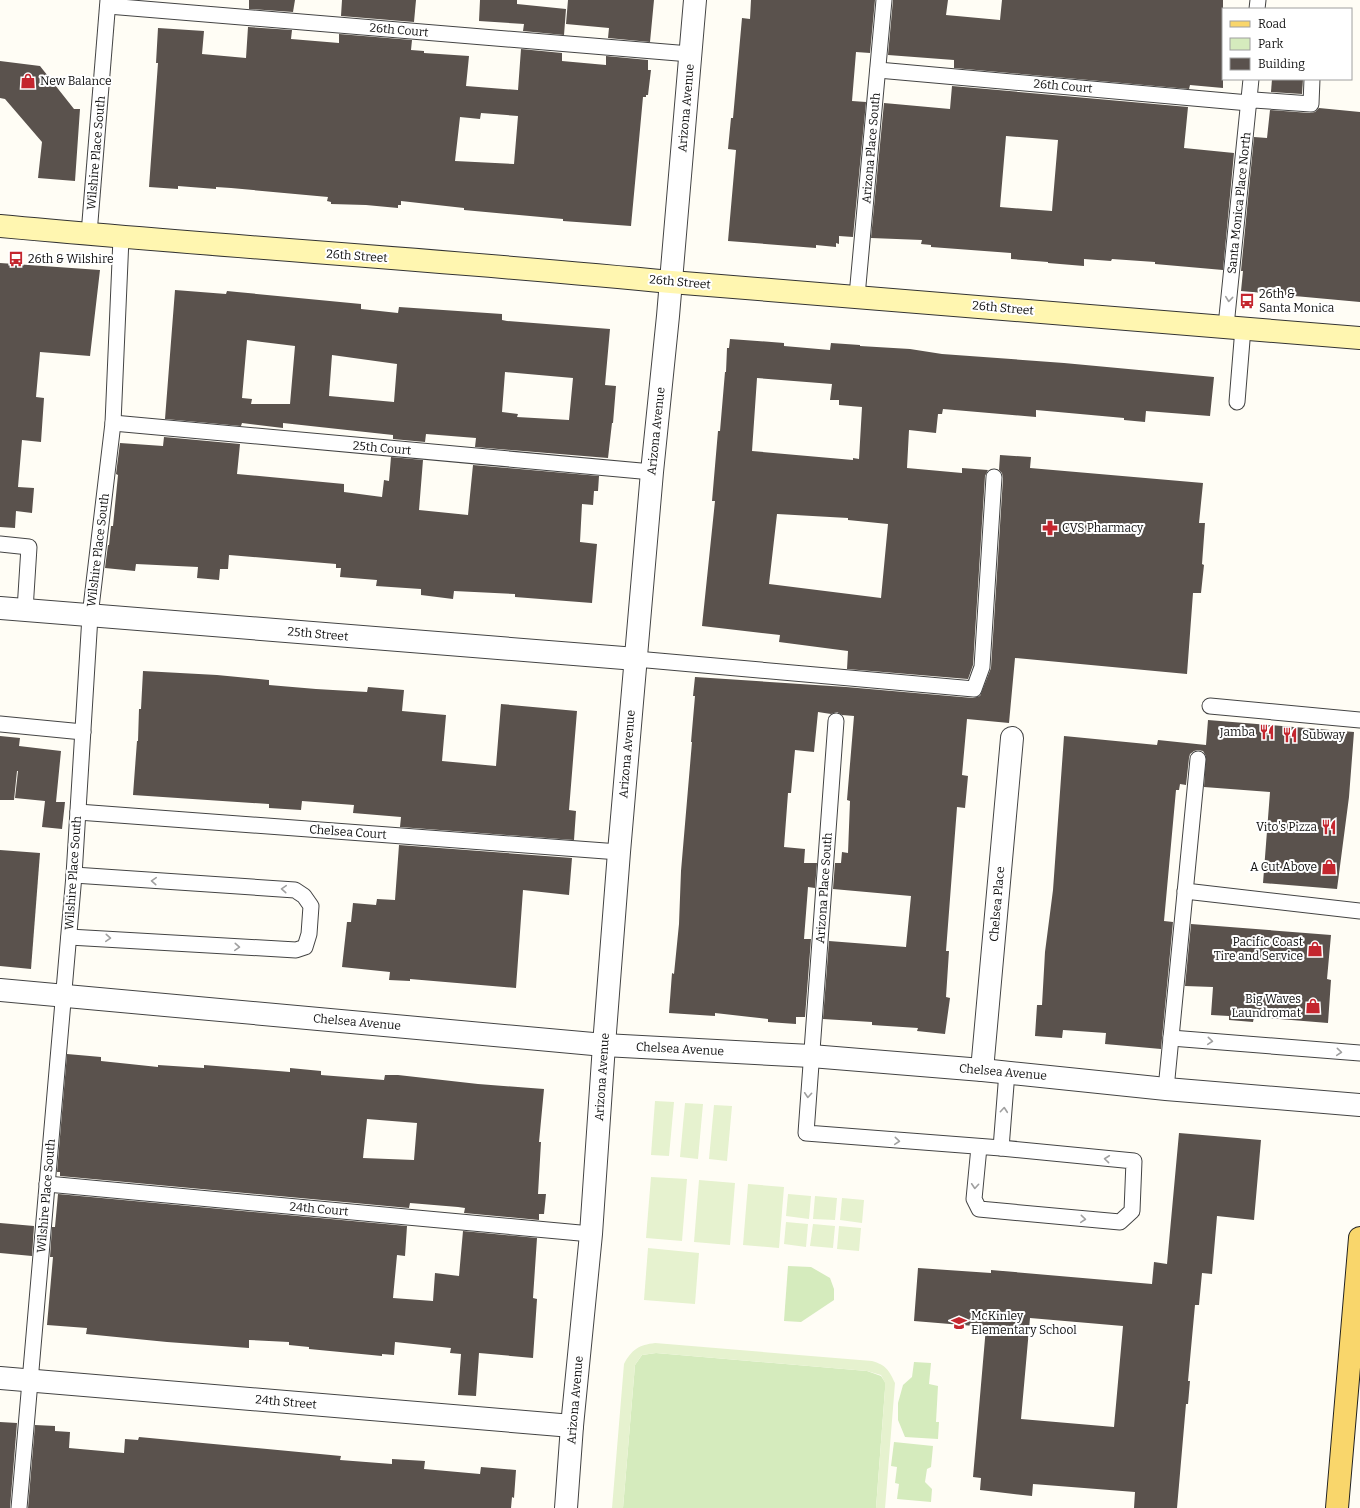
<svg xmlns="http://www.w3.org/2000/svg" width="1360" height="1508" font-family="Bitter,serif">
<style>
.green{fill:#d5ebbd}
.pitch{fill:#e6f2cf}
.building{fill:#5a524d;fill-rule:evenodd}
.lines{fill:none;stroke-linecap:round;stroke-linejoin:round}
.lane-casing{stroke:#444;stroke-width:17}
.street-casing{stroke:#444;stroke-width:24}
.secondary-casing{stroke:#333;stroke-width:24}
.primary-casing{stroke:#222;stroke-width:24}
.lane{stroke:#fff;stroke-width:15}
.street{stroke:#fff;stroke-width:22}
.secondary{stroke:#fff6b0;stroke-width:22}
.primary{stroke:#f9d66b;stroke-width:22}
.oneway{stroke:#a0a0a0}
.labels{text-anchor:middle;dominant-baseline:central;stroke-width:4;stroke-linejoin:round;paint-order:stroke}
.street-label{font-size:12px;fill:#111;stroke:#fff}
.poi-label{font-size:12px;fill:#111;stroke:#fff;text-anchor:start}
</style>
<rect width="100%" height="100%" fill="#fffdf5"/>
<!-- green -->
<g class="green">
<path d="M 788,1266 L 811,1267 L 830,1278 L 834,1289 L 834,1300 L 801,1322 L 784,1321 Z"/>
<path d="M 656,1353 L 867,1371 L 881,1376 L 885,1382 L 885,1389 L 876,1508 L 623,1508 L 635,1365 L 642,1355 Z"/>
<path d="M 914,1362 L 931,1363 L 929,1384 L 938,1386 L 936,1422 L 939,1422 L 938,1439 L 905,1437 L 898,1420 L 898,1403 L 903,1385 L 912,1377 Z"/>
<path d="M 894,1442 L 933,1446 L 931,1467 L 927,1469 L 925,1482 L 932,1489 L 931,1502 L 897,1499 L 899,1484 L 895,1483 L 897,1467 L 891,1466 Z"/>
</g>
<!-- pitch -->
<g class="pitch">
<path d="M 655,1101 L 674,1102 L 669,1156 L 651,1155 Z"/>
<path d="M 685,1103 L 703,1104 L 698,1159 L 680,1157 Z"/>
<path d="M 714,1105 L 732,1106 L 727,1161 L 709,1159 Z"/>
<path d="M 651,1177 L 687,1179 L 682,1241 L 646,1238 Z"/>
<path d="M 699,1180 L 735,1183 L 730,1245 L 694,1242 Z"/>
<path d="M 748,1184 L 784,1187 L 779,1248 L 743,1245 Z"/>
<path d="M 788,1194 L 811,1196 L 809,1219 L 786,1216 Z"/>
<path d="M 815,1196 L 837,1198 L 835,1220 L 813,1219 Z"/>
<path d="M 842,1198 L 864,1200 L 862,1223 L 840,1220 Z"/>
<path d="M 786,1222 L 808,1224 L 806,1247 L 784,1244 Z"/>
<path d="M 813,1224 L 835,1226 L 833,1248 L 810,1246 Z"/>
<path d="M 839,1226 L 861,1228 L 859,1251 L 837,1249 Z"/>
<path d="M 648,1248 L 699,1253 L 695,1304 L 644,1300 Z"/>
<path d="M 655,1343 L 872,1361 C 886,1365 889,1370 895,1383 L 885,1508 L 876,1508 L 885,1389 L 885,1383 L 881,1375 L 867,1371 L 656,1353 L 642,1355 L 635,1365 L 623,1508 L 612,1508 L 624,1364 C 632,1349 639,1345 655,1343 Z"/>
</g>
<!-- building -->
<g class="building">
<path d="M 249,0 L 295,0 L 293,12 L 249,9 Z"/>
<path d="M 342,0 L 416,0 L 414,22 L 341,16 Z"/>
<path d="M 480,0 L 517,0 L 517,4 L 566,9 L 564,35 L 523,31 L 524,24 L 479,21 Z"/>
<path d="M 568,0 L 654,0 L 650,42 L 608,38 L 609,28 L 566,24 Z"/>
<path d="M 751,0 L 875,0 L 870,53 L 856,52 L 852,101 L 866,102 L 853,237 L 839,236 L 839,244 L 836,243 L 836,247 L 816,245 L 816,248 L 728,241 L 736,150 L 728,149 L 731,118 L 733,118 L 742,18 L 750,19 Z"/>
<path d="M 893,0 L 948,0 L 946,15 L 1000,20 L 1002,0 L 1223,0 L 1223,88 L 1190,85 L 1189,89 L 954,68 L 954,60 L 888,55 Z"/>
<path d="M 248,27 L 292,30 L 291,39 L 339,43 L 339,34 L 412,40 L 411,50 L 424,51 L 424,53 L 469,56 L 466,86 L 518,90 L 521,49 L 562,53 L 562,61 L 606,65 L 606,56 L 648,60 L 648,70 L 651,70 L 648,95 L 646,95 L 646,97 L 643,97 L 631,226 L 563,221 L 563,219 L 464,210 L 464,208 L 401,201 L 401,205 L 398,205 L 398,208 L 366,205 L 331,204 L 331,202 L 327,201 L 328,197 L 231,188 L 216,187 L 216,189 L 178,186 L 178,189 L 149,187 L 158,63 L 156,63 L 158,28 L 204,31 L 202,54 L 246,58 ZM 481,113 L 518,116 L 514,164 L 455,161 L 460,117 L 480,119 Z"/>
<path d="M 0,61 L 40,66 L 74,109 L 80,109 L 75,181 L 38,178 L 42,142 L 5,99 L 0,98 Z"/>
<path d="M 1272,79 L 1303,79 L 1302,94 L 1271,92 Z"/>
<path d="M 952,86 L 1188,107 L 1184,148 L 1234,153 L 1223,270 L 1155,264 L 1155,262 L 1112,259 L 1111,261 L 1084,259 L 1084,266 L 1048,263 L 1048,262 L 1011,259 L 1011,253 L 931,247 L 931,245 L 921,244 L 922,240 L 871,238 L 884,103 L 950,109 ZM 1006,136 L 1058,140 L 1052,211 L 1000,207 Z"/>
<path d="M 1319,108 L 1360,112 L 1360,302 L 1241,291 L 1243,271 L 1241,271 L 1254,137 L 1267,138 L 1270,110 L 1310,113 L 1315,112 Z"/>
<path d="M 0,263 L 100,270 L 90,356 L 40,352 L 36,397 L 44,398 L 41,442 L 22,440 L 18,487 L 34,488 L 32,513 L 16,511 L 15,528 L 0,527 Z"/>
<path d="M 175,290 L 226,294 L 227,291 L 237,292 L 361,304 L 361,309 L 398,313 L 399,307 L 502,314 L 502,320 L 507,321 L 610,329 L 605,385 L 616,386 L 613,423 L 612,423 L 608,458 L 475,447 L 476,438 L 426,434 L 425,442 L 393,439 L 393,435 L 283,423 L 283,428 L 242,423 L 241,426 L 165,419 ZM 247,340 L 295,346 L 290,404 L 251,404 L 252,399 L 242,398 ZM 332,355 L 397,364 L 394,402 L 329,396 ZM 505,372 L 573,378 L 569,420 L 517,417 L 518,414 L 502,412 Z"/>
<path d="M 730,339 L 784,343 L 784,346 L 830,350 L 831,343 L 860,345 L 860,346 L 910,349 L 942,354 L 1064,363 L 1214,377 L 1210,416 L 1146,411 L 1145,422 L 1124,420 L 1124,418 L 1036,410 L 1036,417 L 943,409 L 942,414 L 938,414 L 936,433 L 909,430 L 907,468 L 962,473 L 962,468 L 988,470 L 985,476 L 973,665 L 968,679 L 847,669 L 848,651 L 779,642 L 780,635 L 702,626 L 715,501 L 712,501 L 718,431 L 720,431 L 725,372 L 726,372 L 727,348 L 729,348 ZM 757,378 L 832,384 L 830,400 L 839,400 L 839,405 L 862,407 L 859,459 L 853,458 L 853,460 L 752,451 ZM 777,514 L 848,518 L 848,520 L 888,524 L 881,598 L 769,584 Z"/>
<path d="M 164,437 L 240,444 L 237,474 L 344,484 L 344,492 L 382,497 L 384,480 L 389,481 L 391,457 L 423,460 L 419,510 L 468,515 L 473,465 L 599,476 L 598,491 L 594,491 L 593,505 L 582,504 L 580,542 L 597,544 L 592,603 L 515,597 L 515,594 L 454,591 L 453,599 L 421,595 L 421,589 L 376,586 L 377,580 L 340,577 L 341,568 L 336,568 L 336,564 L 229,555 L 228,569 L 220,569 L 219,580 L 197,578 L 198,567 L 136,564 L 135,571 L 105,568 L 108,545 L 109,545 L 111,526 L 113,526 L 118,475 L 116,474 L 120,443 L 163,446 Z"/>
<path d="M 1000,455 L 1031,457 L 1030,468 L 1203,483 L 1199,523 L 1205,523 L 1202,564 L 1204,565 L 1201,593 L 1193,593 L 1187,674 L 1015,658 L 1009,723 L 967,719 L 962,775 L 968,776 L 965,808 L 957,807 L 946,951 L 949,951 L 946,997 L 950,998 L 945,1034 L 917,1031 L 918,1028 L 872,1025 L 872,1022 L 823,1019 L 829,941 L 906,947 L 911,896 L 833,889 L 835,863 L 841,863 L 842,852 L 848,853 L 850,801 L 847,800 L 854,716 L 842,715 L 837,712 L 831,714 L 818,712 L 814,752 L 795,750 L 791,793 L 788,793 L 784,847 L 805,849 L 804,863 L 817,863 L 815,888 L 808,887 L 804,939 L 811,939 L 805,1017 L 796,1017 L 796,1024 L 768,1022 L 768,1019 L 715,1013 L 715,1016 L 669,1013 L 672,973 L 674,974 L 679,924 L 681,871 L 692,742 L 691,742 L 695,696 L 693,696 L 695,677 L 846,687 L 973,698 L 980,696 L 991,668 L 1003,478 L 1002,473 L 999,470 Z"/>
<path d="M 143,671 L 217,675 L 269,680 L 269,685 L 316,689 L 367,692 L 368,687 L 404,690 L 402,711 L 446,715 L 442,761 L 496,766 L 501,704 L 577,711 L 569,810 L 576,811 L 574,840 L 400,827 L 401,817 L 353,813 L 354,805 L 302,801 L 301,810 L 269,808 L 269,804 L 133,795 L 137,741 L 138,741 L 139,709 L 141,709 Z"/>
<path d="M 1208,720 L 1354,732 L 1349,797 L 1337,889 L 1263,883 L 1270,792 L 1204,787 L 1206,756 L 1203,751 L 1198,750 L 1194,751 L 1190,754 L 1189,758 L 1186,785 L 1180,784 L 1179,790 L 1176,790 L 1164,921 L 1173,922 L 1161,1049 L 1105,1044 L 1106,1033 L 1063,1030 L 1062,1038 L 1035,1036 L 1037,1005 L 1042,1005 L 1045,952 L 1053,890 L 1064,736 L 1157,745 L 1158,740 L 1206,745 Z"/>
<path d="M 0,736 L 20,738 L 19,746 L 61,751 L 56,802 L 65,802 L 62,829 L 42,827 L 45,801 L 15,798 L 18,771 L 17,771 L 14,800 L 0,800 Z"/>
<path d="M 399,845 L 572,858 L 569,895 L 523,890 L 516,988 L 410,979 L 410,981 L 389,980 L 390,972 L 342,967 L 347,922 L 351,922 L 353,903 L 376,905 L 377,899 L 395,900 Z"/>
<path d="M 0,850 L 40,853 L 31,969 L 0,966 Z"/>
<path d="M 1191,924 L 1331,935 L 1327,979 L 1331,980 L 1328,1023 L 1254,1017 L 1253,1022 L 1229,1020 L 1229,1016 L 1211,1015 L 1213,987 L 1185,986 Z"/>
<path d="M 67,1054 L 101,1057 L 101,1061 L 158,1067 L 158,1065 L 204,1068 L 204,1065 L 290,1072 L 290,1068 L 321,1071 L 321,1075 L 384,1080 L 385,1075 L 398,1075 L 478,1084 L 544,1089 L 539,1142 L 541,1142 L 538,1194 L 546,1194 L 544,1214 L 539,1214 L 539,1220 L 464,1213 L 465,1208 L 458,1207 L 410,1203 L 409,1208 L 60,1176 L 60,1172 L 57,1172 ZM 367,1119 L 417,1123 L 414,1160 L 363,1158 Z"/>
<path d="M 1179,1133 L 1261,1140 L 1254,1220 L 1217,1216 L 1212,1274 L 1202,1273 L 1199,1305 L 1195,1305 L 1188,1381 L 1190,1381 L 1188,1404 L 1186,1404 L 1177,1508 L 1134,1508 L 1135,1492 L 1033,1484 L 1032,1496 L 980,1490 L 981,1478 L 973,1477 L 986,1327 L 914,1321 L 918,1268 L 991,1273 L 991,1270 L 1152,1284 L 1154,1262 L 1167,1264 ZM 1030,1318 L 1123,1326 L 1114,1427 L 1021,1419 Z"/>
<path d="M 58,1194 L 407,1226 L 405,1256 L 397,1255 L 393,1298 L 433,1301 L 435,1273 L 459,1276 L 463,1231 L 537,1238 L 533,1298 L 537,1299 L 533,1358 L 479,1353 L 476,1396 L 458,1395 L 461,1354 L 450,1353 L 451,1348 L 395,1342 L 394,1355 L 382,1354 L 382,1356 L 309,1349 L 309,1347 L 289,1345 L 289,1342 L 249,1340 L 249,1348 L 167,1342 L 86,1334 L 87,1328 L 47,1325 L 53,1257 L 50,1257 L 52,1227 L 55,1227 Z"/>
<path d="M 0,1223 L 34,1226 L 32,1256 L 0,1253 Z"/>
<path d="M 0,1422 L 17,1423 L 10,1508 L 0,1508 Z"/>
<path d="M 35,1425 L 55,1426 L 55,1431 L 70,1432 L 69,1448 L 124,1453 L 125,1439 L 138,1440 L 139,1437 L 341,1456 L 340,1460 L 392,1464 L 392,1459 L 425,1461 L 424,1469 L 480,1474 L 481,1467 L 516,1470 L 514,1498 L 512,1497 L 511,1508 L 28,1508 Z"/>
</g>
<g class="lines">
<defs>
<g id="lane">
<path d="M 108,6 L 690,54"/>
<path d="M 1257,9 L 1258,0"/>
<path d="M 878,70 L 1249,103 L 1254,100 L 1311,104 L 1312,79"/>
<path d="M 89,234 L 108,0"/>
<path d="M 857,296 L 884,0"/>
<path d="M 1226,326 L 1251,79"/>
<path d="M 1237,402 L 1243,328"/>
<path d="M 113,423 L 652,472"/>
<path d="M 0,544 L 29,547 L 25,610"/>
<path d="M 636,659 L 974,689 L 982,667 L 994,477"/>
<path d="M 1210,706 L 1360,720"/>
<path d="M 836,721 L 806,1133 L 1001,1148 L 1134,1161 L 1132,1211 L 1120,1222 L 979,1209 L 974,1199 L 979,1147"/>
<path d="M 0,724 L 83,732"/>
<path d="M 78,812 L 619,852"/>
<path d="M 1185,891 L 1360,911"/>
<path d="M 69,937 L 296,950 L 305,947 L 309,934 L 311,906 L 304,896 L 295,890 L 74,875"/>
<path d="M 1171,1038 L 1360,1053"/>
<path d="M 1166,1089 L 1198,759"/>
<path d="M 1001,1148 L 1007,1072"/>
<path d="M 47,1184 L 591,1234"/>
<path d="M 19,1508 L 74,875 L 90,616 L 113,423 L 121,238"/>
</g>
<g id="street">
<path d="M 0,608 L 636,659"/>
<path d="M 0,990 L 604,1045 L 811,1056 L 982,1070 L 1166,1089 L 1360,1105"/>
<path d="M 982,1070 L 1012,738"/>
<path d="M 0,1378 L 572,1426"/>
<path d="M 566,1508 L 572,1426 L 591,1234 L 604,1045 L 619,852 L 652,472 L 668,316 L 695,0"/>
</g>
<path id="secondary" d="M 0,226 C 224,247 448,260 671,282 L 1360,338"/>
<path id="primary" d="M 1337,1508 L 1360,1238"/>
</defs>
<!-- lane casing -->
<use href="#lane" class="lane-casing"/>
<!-- street casing -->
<use href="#street" class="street-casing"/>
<!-- secondary casing -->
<use href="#secondary" class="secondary-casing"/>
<!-- primary casing -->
<use href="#primary" class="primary-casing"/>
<!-- lane -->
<use href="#lane" class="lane"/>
<!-- street -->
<use href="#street" class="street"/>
<!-- secondary -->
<use href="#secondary" class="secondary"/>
<!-- primary -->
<use href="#primary" class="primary"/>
</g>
<!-- one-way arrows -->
<defs><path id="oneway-chevron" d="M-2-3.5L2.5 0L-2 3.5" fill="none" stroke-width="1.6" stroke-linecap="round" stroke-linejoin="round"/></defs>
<g class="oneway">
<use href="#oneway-chevron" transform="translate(1229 299) rotate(96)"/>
<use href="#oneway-chevron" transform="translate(154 881) rotate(-176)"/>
<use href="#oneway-chevron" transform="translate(284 889) rotate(-176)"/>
<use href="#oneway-chevron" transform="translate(108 938) rotate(4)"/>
<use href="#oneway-chevron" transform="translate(237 947) rotate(4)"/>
<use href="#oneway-chevron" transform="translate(1210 1041) rotate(5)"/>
<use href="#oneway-chevron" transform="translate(1339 1052) rotate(5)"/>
<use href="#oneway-chevron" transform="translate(808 1095) rotate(94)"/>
<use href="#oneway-chevron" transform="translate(1004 1110) rotate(-85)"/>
<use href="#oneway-chevron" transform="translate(897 1141) rotate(5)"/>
<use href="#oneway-chevron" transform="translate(1107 1159) rotate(-174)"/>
<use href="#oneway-chevron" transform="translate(975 1186) rotate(94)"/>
<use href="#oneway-chevron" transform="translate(1083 1219) rotate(5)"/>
</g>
<!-- icons -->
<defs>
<symbol id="shop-bare" viewBox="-9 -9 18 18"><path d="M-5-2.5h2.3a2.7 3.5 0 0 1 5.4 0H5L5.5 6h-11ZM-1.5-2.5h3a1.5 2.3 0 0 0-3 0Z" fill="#c4262e" stroke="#fff" stroke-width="2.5" paint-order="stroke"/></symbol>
<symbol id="bus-bare" viewBox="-9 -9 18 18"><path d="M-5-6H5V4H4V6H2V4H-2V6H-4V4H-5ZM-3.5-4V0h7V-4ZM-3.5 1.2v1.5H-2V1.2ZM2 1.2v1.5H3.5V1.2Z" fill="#c4262e" stroke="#fff" stroke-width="2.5" paint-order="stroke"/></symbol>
<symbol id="pharmacy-bare" viewBox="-9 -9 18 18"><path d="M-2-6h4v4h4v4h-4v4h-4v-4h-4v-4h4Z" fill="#c4262e" stroke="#fff" stroke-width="2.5" paint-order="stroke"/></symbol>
<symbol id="restaurant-bare" viewBox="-9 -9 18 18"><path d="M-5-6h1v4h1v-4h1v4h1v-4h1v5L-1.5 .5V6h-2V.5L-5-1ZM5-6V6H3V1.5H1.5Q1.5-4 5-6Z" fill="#c4262e" stroke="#fff" stroke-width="2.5" paint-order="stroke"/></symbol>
<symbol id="school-bare" viewBox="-9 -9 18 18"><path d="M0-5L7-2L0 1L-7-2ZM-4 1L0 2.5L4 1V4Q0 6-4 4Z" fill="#c4262e" stroke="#fff" stroke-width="2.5" paint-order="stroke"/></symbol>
</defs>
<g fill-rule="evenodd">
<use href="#shop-bare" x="17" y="70" width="22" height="22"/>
<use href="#bus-bare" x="5" y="248" width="22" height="22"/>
<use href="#bus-bare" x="1236" y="290" width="22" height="22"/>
<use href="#pharmacy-bare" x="1039" y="517" width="22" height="22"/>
<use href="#restaurant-bare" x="1256" y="721" width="22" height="22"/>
<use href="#restaurant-bare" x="1279" y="724" width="22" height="22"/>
<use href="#restaurant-bare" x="1318" y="816" width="22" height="22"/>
<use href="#shop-bare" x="1318" y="856" width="22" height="22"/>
<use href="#shop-bare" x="1304" y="938" width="22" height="22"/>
<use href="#shop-bare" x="1302" y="995" width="22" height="22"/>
<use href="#school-bare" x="948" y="1312" width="22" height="22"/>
</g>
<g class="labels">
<!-- street labels -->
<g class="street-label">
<text transform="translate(399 30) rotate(5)">26th Court</text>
<text transform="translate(1063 86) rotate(5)">26th Court</text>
<text transform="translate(686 108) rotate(-85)">Arizona Avenue</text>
<text transform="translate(871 148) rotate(-85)">Arizona Place South</text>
<text transform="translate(96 153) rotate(-85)">Wilshire Place South</text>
<text transform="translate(1239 203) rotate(-84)">Santa Monica Place North</text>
<text transform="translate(357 256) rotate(4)">26th Street</text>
<text transform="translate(680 282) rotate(5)">26th Street</text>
<text transform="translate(1003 308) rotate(5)">26th Street</text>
<text transform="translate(656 431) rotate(-84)">Arizona Avenue</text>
<text transform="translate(382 448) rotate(5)">25th Court</text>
<text transform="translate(98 550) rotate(-83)">Wilshire Place South</text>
<text transform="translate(318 634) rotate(5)">25th Street</text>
<text transform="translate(627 754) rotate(-85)">Arizona Avenue</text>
<text transform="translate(348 832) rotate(4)">Chelsea Court</text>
<text transform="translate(73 873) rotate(-86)">Wilshire Place South</text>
<text transform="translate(824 888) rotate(-86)">Arizona Place South</text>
<text transform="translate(997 904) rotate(-85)">Chelsea Place</text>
<text transform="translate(357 1022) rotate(5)">Chelsea Avenue</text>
<text transform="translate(680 1049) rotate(3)">Chelsea Avenue</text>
<text transform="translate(1003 1072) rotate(5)">Chelsea Avenue</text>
<text transform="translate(602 1077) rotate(-86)">Arizona Avenue</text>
<text transform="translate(46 1196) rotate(-85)">Wilshire Place South</text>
<text transform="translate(319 1209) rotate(5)">24th Court</text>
<text transform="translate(575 1400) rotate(-85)">Arizona Avenue</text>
<text transform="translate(286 1402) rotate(5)">24th Street</text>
</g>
<!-- poi labels -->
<g class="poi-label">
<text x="40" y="81">New Balance</text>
<text x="28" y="259">26th &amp; Wilshire</text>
<text x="1259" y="294">26th &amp;<tspan x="1259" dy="14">Santa Monica</tspan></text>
<text x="1062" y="528">CVS Pharmacy</text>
<text x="1255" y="732" text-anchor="end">Jamba</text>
<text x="1302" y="735">Subway</text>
<text x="1317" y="827" text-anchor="end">Vito's Pizza</text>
<text x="1317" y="867" text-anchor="end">A Cut Above</text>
<text x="1303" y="942" text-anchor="end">Pacific Coast<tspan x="1303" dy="14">Tire and Service</tspan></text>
<text x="1301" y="999" text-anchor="end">Big Waves<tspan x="1301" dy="14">Laundromat</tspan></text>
<text x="971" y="1316">McKinley<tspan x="971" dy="14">Elementary School</tspan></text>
</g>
</g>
<!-- legend -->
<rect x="1222" y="8" width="130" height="72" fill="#ffffff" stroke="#a0a0a0"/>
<rect x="1230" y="21" width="20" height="6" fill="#f9d66b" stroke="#a0a0a0"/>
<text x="1258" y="28" font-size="12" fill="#111111">Road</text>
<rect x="1230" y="38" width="20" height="12" fill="#d5ebbd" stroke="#a0a0a0"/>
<text x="1258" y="48" font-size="12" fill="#111111">Park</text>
<rect x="1230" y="58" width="20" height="12" fill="#5a524d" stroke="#a0a0a0"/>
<text x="1258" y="68" font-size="12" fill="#111111">Building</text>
</svg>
